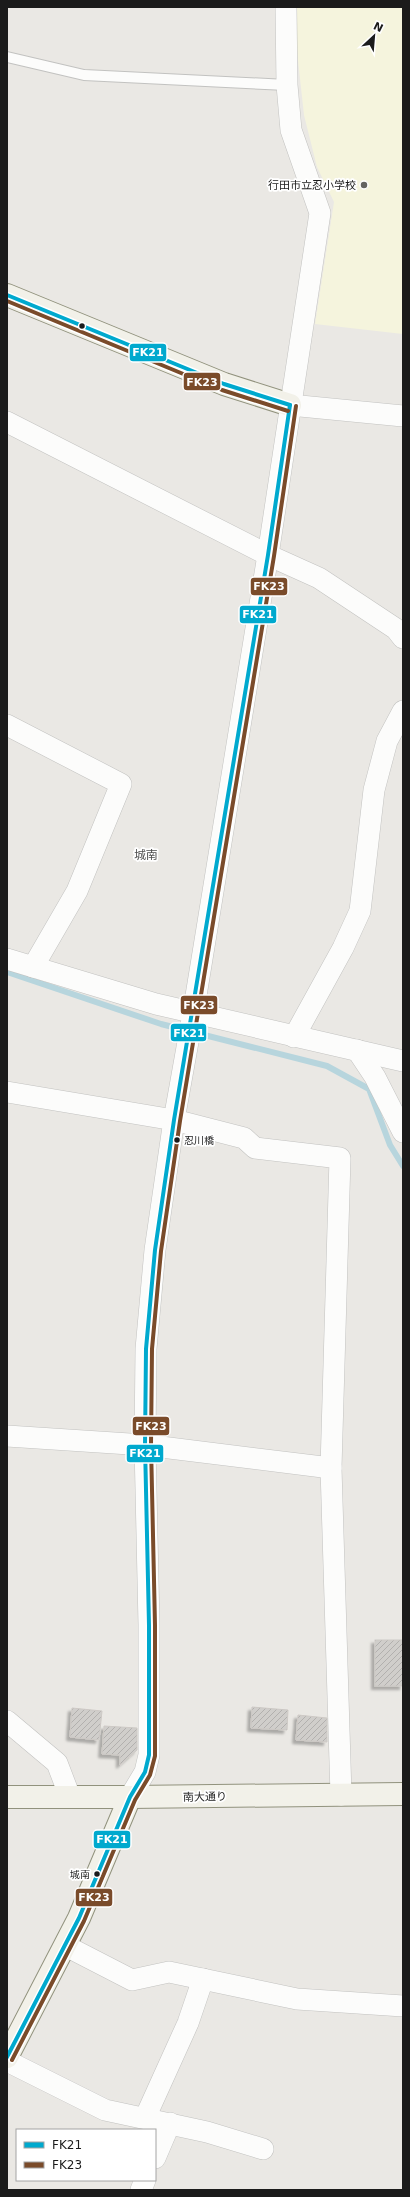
<svg xmlns="http://www.w3.org/2000/svg" width="410" height="2197" font-family="'DejaVu Sans','Noto Sans JP',sans-serif">
<style>
.education{fill:#f5f4dd}
.lines{fill:none;stroke-linecap:round;stroke-linejoin:round}
.stream{stroke:#b7d5dd;stroke-width:6}
.building{fill:url(#building-hatch);stroke:#cdc9c5;filter:url(#shadow)}
.lane-casing{stroke:#c2c2c0;stroke-width:12}
.street-casing{stroke:#c2c2c0;stroke-width:22}
.secondary-casing{stroke:#91927d;stroke-width:24}
.lane{stroke:#fcfcfb;stroke-width:10}
.street{stroke:#fcfcfb;stroke-width:21}
.secondary{stroke:#f2f1e9;stroke-width:22}
.bus-1-casing{stroke:#fff;stroke-width:7}
.bus-2-casing{stroke:#fff;stroke-width:7}
.bus-1{stroke:#00a9ce;stroke-width:4}
.bus-2{stroke:#7a4b2a;stroke-width:4}
.poi-dot{fill:#636361;stroke:#fff;stroke-width:1.5}
.bus-dot{fill:#1b1b1b;stroke:#fff;stroke-width:1.5}
.labels{text-anchor:middle;dominant-baseline:central;stroke-width:3.5;stroke-linejoin:round;paint-order:stroke}
.bus-label{font-size:10px;fill:#1b1b1b;stroke:#fff;text-anchor:start}
.poi-label{font-size:11px;fill:#1b1b1b;stroke:#fff;text-anchor:end}
.street-label{font-size:11px;fill:#1b1b1b;stroke:#fff}
.neighbourhood-label{font-size:12px;fill:#4e4e4e;stroke:#fff}
.line-badge{stroke:#fff;stroke-width:1.5}
.badge-label{font-size:11px;text-anchor:middle;font-weight:bold;fill:#fff}
</style>
<defs>
<pattern id="building-hatch" width="6" height="6" patternUnits="userSpaceOnUse"><rect width="6" height="6" fill="#d0cecb"/><path d="M-1 1l2-2M0 6l6-6M5 7l2-2" fill="none" stroke="#b2b0ae"/></pattern>
<filter id="shadow"><feDropShadow dx="-3.5" dy="3.5" stdDeviation="1" flood-color="#0004"/></filter>
</defs>
<rect width="100%" height="100%" fill="#eae8e4"/>
<!-- education -->
<path class="education" d="M 297,7 L 403,7 L 403,334 L 315,324 L 334,202 L 317,167 L 304,115 L 295,34 Z"/>
<g class="lines">
<!-- stream -->
<path class="stream" d="M 7,972 L 161,1024 L 327,1066 L 369,1089 L 390,1145 L 403,1166"/>
</g>
<!-- building -->
<g class="building">
<rect x="375" y="1640" width="28" height="46"/>
<path d="M 252,1707 L 288,1710 L 287,1730 L 251,1728 Z"/>
<path d="M 72,1708 L 102,1711 L 99,1740 L 70,1737 Z"/>
<path d="M 298,1715 L 327,1718 L 327,1742 L 296,1740 Z"/>
<path d="M 104,1726 L 137,1728 L 137,1750 L 120,1765 L 120,1755 L 102,1754 Z"/>
</g>
<g class="lines">
<defs>
<path id="lane" d="M 7,57 L 84,75 L 287,85"/>
<g id="street">
<path d="M 290,405 L 403,416"/>
<path d="M 7,422 L 268,555 L 319,578 L 396,629 L 403,638"/>
<path d="M 7,725 L 121,784 L 77,891 L 33,967"/>
<path d="M 7,959 L 156,1004 L 403,1061"/>
<path d="M 294,1037 L 343,948 L 360,911 L 374,790 L 387,741 L 403,711"/>
<path d="M 357,1050 L 375,1077 L 403,1132"/>
<path d="M 7,1092 L 174,1120 L 244,1138 L 255,1148 L 340,1158 L 331,1468 L 341,1795"/>
<path d="M 7,1436 L 145,1445 L 331,1468"/>
<path d="M 7,1721 L 57,1763 L 70,1797"/>
<path d="M 130,1797 L 145,1772 L 149,1755 L 149,1625 L 145,1445 L 146,1349 L 155,1250 L 174,1120 L 193,1014 L 268,555 L 320,213 L 291,130 L 287,85 L 286,7"/>
<path d="M 66,1946 L 132,1980 L 169,1972 L 297,1999 L 403,2006"/>
<path d="M 7,2061 L 105,2110 L 207,2132 L 263,2149"/>
<path d="M 145,2118 L 188,2023 L 203,1979"/>
<path d="M 155,2158 L 170,2123"/>
<path d="M 141,2190 L 145,2180"/>
</g>
<g id="secondary">
<path d="M 7,295 L 224,384 L 290,405"/>
<path d="M 7,1797 L 130,1797 L 403,1794"/>
<path d="M 7,2057 L 79,1918 L 130,1797"/>
</g>
</defs>
<!-- lane casing -->
<use href="#lane" class="lane-casing"/>
<!-- street casing -->
<use href="#street" class="street-casing"/>
<!-- secondary casing -->
<use href="#secondary" class="secondary-casing"/>
<!-- lane -->
<use href="#lane" class="lane"/>
<!-- street -->
<use href="#street" class="street"/>
<!-- secondary -->
<use href="#secondary" class="secondary"/>
<defs>
<g id="bus-1">
<path d="M 7,295 L 224,384 L 290,405"/>
<path d="M 7,2057 L 79,1918 L 130,1797 L 145,1772 L 149,1755 L 149,1625 L 145,1445 L 146,1349 L 155,1250 L 174,1120 L 268,555 L 290,405"/>
</g>
<g id="bus-2">
<path d="M 7,301 L 222,390 L 288,411"/>
<path d="M 12,2060 L 84,1921 L 135,1800 L 150,1775 L 155,1756 L 155,1625 L 151,1445 L 152,1349 L 161,1251 L 180,1121 L 274,556 L 296,406"/>
</g>
</defs>
<!-- bus-1 casing -->
<use href="#bus-1" class="bus-1-casing"/>
<!-- bus-2 casing -->
<use href="#bus-2" class="bus-2-casing"/>
<!-- bus-1 -->
<use href="#bus-1" class="bus-1"/>
<!-- bus-2 -->
<use href="#bus-2" class="bus-2"/>
</g>
<!-- markers -->
<circle class="poi-dot" cx="364" cy="185" r="4"/>
<g class="bus-dot">
<circle cx="82" cy="326" r="3.5"/>
<circle cx="177" cy="1140" r="3.5"/>
<circle cx="97" cy="1874" r="3.5"/>
</g>
<g class="labels">
<!-- bus labels -->
<g class="bus-label">
<text x="184" y="1140">忍川橋</text>
<text x="90" y="1874" text-anchor="end">城南</text>
</g>
<!-- poi labels -->
<g class="poi-label">
<text x="356" y="185">行田市立忍小学校</text>
</g>
<!-- street labels -->
<g class="street-label">
<text transform="translate(205 1797) rotate(-1)">南大通り</text>
</g>
<!-- neighbourhood labels -->
<g class="neighbourhood-label">
<text x="146" y="855">城南</text>
</g>
</g>
<g class="line-badge">
<rect x="129" y="343" width="38" height="19" rx="4" fill="#00a9ce"/>
<rect x="183" y="372" width="38" height="19" rx="4" fill="#7a4b2a"/>
<rect x="250" y="577" width="38" height="19" rx="4" fill="#7a4b2a"/>
<rect x="239" y="605" width="38" height="19" rx="4" fill="#00a9ce"/>
<rect x="180" y="995" width="38" height="20" rx="4" fill="#7a4b2a"/>
<rect x="170" y="1023" width="37" height="19" rx="4" fill="#00a9ce"/>
<rect x="132" y="1416" width="38" height="20" rx="4" fill="#7a4b2a"/>
<rect x="126" y="1444" width="38" height="19" rx="4" fill="#00a9ce"/>
<rect x="93" y="1830" width="38" height="19" rx="4" fill="#00a9ce"/>
<rect x="75" y="1888" width="38" height="19" rx="4" fill="#7a4b2a"/>
</g>
<g class="badge-label">
<text x="148" y="356">FK21</text>
<text x="202" y="386">FK23</text>
<text x="269" y="590">FK23</text>
<text x="258" y="618">FK21</text>
<text x="199" y="1009">FK23</text>
<text x="189" y="1037">FK21</text>
<text x="151" y="1430">FK23</text>
<text x="145" y="1457">FK21</text>
<text x="112" y="1843">FK21</text>
<text x="94" y="1901">FK23</text>
</g>
<!-- border -->
<rect width="410" height="2197" fill="none" stroke="#1b1b1b" stroke-width="16"/>
<!-- legend -->
<rect x="16" y="2129" width="140" height="52" fill="#ffffff" stroke="#a4a4a4"/>
<rect x="24" y="2142" width="20" height="6" fill="#00a9ce" stroke="#a4a4a4"/>
<text x="52" y="2149" font-size="12" fill="#1b1b1b">FK21</text>
<rect x="24" y="2162" width="20" height="6" fill="#7a4b2a" stroke="#a4a4a4"/>
<text x="52" y="2169" font-size="12" fill="#1b1b1b">FK23</text>
<!-- north arrow -->
<g transform="translate(374 36) rotate(26)" stroke="#ffffff" stroke-width="3" paint-order="stroke">
<path d="M0-3L7 15L0 10L-7 15Z" fill="#1b1b1b"/>
<text y="-6" font-size="11" font-weight="bold" text-anchor="middle" fill="#1b1b1b">N</text>
</g>
</svg>
